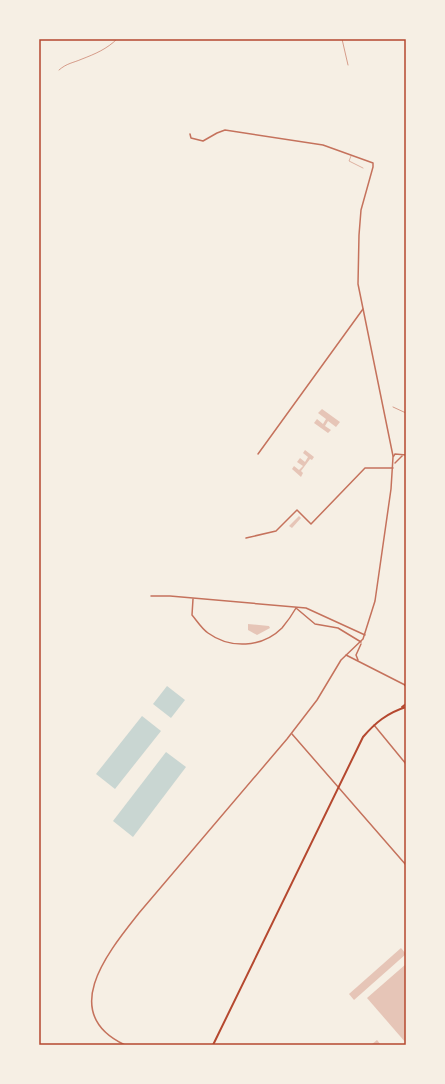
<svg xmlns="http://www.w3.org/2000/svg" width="445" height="1084" font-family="'DM Sans',sans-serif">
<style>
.water{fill:#c9d6d2}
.building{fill:#e6c5b7}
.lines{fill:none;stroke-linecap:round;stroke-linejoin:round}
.path{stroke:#b5482f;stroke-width:0.5}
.service{stroke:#c5725c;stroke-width:0.5}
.minor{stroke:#c5725c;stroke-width:1.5}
.tertiary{stroke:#c5725c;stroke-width:1.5}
.secondary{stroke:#b5482f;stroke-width:2}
.neatline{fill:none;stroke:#b5482f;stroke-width:1.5}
</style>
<rect width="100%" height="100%" fill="#f6efe4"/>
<!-- water -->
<g class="water">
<path d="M 167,686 L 185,700 L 171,718 L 153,704 Z"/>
<path d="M 142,716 L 161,731 L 115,789 L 96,774 Z"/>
<path d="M 166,752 L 186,767 L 133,837 L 113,821 Z"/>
</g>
<!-- building -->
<g class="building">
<path d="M 322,409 L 340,422 L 336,427 L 328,421 L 325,426 L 331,430 L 328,433 L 314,423 L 317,419 L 323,424 L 326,419 L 318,413 Z"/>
<path d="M 305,450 L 314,457 L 312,460 L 310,459 L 301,471 L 303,473 L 301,477 L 292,469 L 294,466 L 299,470 L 303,466 L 297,462 L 300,458 L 305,462 L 308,457 L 303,453 Z"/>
<path d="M 299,516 L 301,518 L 292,528 L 289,526 Z"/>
<path d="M 248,624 L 269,626 L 270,628 L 257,635 L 248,630 Z"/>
<path d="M 401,948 L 406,954 L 354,1000 L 349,994 Z"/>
<path d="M 406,964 L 406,1043 L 367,998 Z"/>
<path d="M 377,1040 L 381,1045 L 371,1045 Z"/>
</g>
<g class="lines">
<!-- path -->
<g class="path">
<path d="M 342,39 L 348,65"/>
<path d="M 59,70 C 67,63 73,63 82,59 C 95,54 107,49 117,39"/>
<path d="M 393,407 L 406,413"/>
</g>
<!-- service -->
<path class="service" d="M 351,156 L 349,161 L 363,168"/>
<!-- minor -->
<g class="minor">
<path d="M 190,134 L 191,138 L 203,141 L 217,133 L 225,130 L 323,145 L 373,163 L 373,167 L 361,210 L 359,235 L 358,284 L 393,456"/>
<path d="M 258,454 L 363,309"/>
<path d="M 246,538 L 276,531 L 297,510 L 311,524 L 365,468 L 393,468"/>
<path d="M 151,596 L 170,596 L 306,608 L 365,635"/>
<path d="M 193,599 L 192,615 C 197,621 202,629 208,633 C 230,649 262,648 282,628 C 287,622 292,615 296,608"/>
<path d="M 296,608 L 315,624 L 338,628 L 361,642"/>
<path d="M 374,725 L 406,764"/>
</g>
<!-- tertiary -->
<g class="tertiary">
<path d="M 395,463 L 402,456"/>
<path d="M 346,655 L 405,685"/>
<path d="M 358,660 L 356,655 L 361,644"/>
<path d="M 292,734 L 406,865"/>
<path d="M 125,1045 C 57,1013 109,951 139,913 L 287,739 L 317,700 L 341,660 L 363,639 L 375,601 L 391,489 L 393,457 L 395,454 L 406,455"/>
</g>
<!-- secondary -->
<g class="secondary">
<path d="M 405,685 L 406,686"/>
<path d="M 402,707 L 406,704"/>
<path d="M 213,1045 L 363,737 C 375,723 387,713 406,707"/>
</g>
</g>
<!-- border -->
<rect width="445" height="1084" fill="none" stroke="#f6efe4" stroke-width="80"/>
<rect x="40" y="40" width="365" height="1004" class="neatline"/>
</svg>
